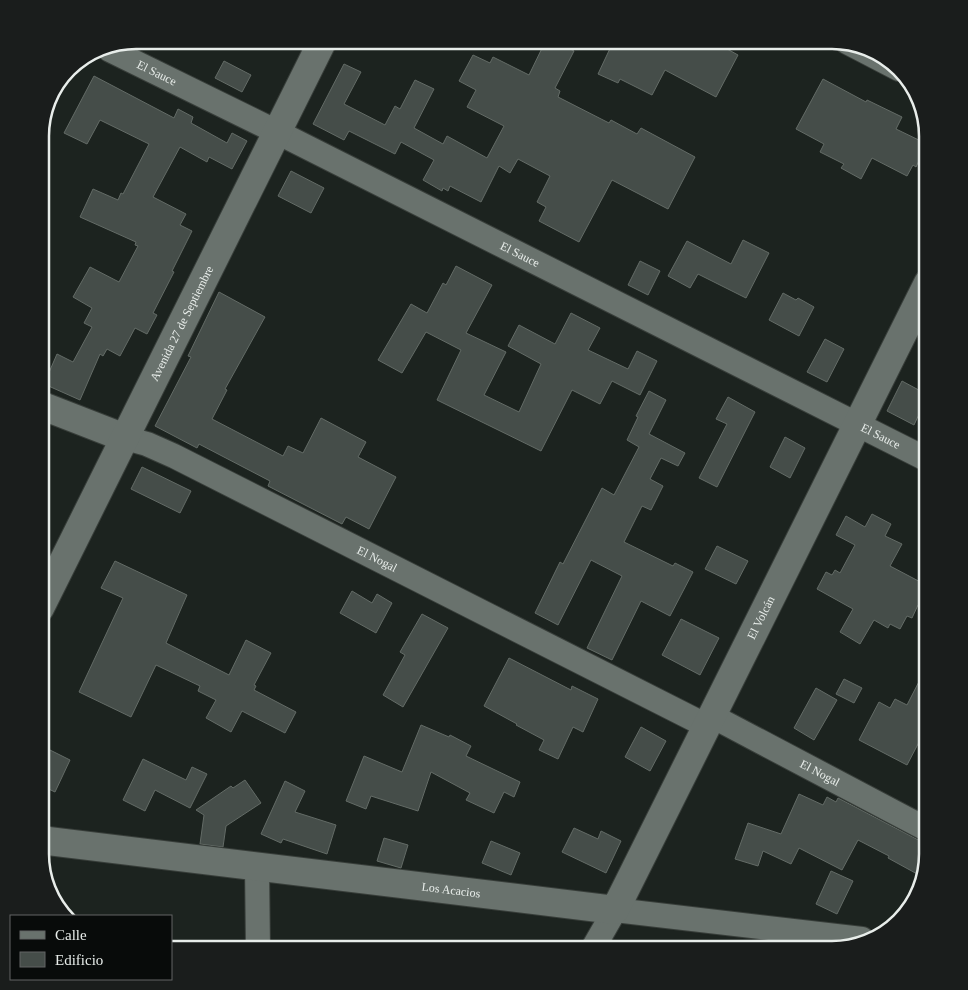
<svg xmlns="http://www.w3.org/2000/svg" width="968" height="990" font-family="Georgia,serif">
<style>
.building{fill:#454d49;stroke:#636b66}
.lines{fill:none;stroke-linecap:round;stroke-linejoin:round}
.street-casing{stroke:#383e3a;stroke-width:26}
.secondary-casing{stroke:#383e3a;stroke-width:30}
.street{stroke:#69726d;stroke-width:24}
.secondary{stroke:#69726d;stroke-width:28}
.labels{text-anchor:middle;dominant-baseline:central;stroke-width:4;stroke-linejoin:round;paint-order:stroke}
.street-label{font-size:12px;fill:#e8edea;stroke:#080b0a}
.rim{fill:none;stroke:#e8edea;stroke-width:2.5}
</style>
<rect width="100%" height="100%" fill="#1c231f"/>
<!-- building -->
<g class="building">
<path d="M 546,40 L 553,40 L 574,51 L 555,88 L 560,91 L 558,97 L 609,123 L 611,120 L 637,134 L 641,128 L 695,157 L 668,209 L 612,180 L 579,242 L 539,221 L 546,207 L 537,202 L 550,176 L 518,159 L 510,173 L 499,166 L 481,202 L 450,186 L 448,191 L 443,188 L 442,191 L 423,180 L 434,160 L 401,142 L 395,154 L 349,131 L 344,140 L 313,124 L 344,64 L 361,72 L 344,104 L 385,125 L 395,106 L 400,109 L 415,80 L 434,89 L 414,128 L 443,144 L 447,136 L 487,158 L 504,126 L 467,107 L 476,90 L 459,81 L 473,55 L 490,63 L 493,57 L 529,75 Z"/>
<path d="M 614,40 L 711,40 L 738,55 L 716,97 L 665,70 L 652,95 L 620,79 L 618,83 L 598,74 Z"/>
<path d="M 224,61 L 251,75 L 242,92 L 215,78 Z"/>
<path d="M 94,76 L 174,118 L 178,109 L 193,117 L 191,123 L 227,143 L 232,133 L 247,141 L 232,169 L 209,157 L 207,162 L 180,147 L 153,197 L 186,214 L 180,225 L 192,231 L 172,271 L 174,272 L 153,313 L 157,315 L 147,334 L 135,328 L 120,356 L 107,349 L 103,356 L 100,354 L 80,400 L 44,384 L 57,354 L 73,362 L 92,327 L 84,323 L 92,308 L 73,297 L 90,267 L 119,282 L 138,246 L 135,245 L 136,242 L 80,217 L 93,189 L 118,200 L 121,193 L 123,194 L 149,144 L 100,120 L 87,144 L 64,133 Z"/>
<path d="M 823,79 L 866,102 L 867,100 L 902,117 L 896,129 L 927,144 L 916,167 L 913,165 L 907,176 L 872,158 L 861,179 L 841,168 L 844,164 L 820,152 L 824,144 L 796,129 Z"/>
<path d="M 291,171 L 324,188 L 311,213 L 278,196 Z"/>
<path d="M 743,240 L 769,253 L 746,298 L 698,274 L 690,288 L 668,276 L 687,241 L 731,264 Z"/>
<path d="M 640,261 L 660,271 L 648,295 L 628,285 Z"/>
<path d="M 456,266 L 492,285 L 466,333 L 506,352 L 484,395 L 519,412 L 541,364 L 508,346 L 519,325 L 555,344 L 571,313 L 600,328 L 588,350 L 628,369 L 637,351 L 657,361 L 640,395 L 612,381 L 600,404 L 572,390 L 541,451 L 437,400 L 461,350 L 426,332 L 402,373 L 378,360 L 411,304 L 427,313 L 443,283 L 446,285 Z"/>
<path d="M 219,292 L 265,317 L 225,389 L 227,390 L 212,419 L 283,456 L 288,446 L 303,453 L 321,418 L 366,442 L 358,457 L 396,477 L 369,529 L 346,517 L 342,524 L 268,486 L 270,481 L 199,444 L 197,448 L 155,426 L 191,357 L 188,356 Z"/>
<path d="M 783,293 L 796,300 L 798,298 L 814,307 L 799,336 L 769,320 Z"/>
<path d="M 825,339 L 844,349 L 827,382 L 807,372 Z"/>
<path d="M 902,381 L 928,395 L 914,425 L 887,411 Z"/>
<path d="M 649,391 L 666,400 L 649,434 L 685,453 L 678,466 L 661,458 L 650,479 L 663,486 L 651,510 L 642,506 L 624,542 L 673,566 L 675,563 L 693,572 L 670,616 L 641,601 L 612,660 L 587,648 L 622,576 L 591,560 L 558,625 L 535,613 L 560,562 L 563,564 L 602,488 L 614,495 L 639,447 L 627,440 L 638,417 L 636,416 Z"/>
<path d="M 728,397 L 755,412 L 717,487 L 699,478 L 727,424 L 716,419 Z"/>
<path d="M 785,437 L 805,448 L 790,478 L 770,467 Z"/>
<path d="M 142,467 L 191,491 L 180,513 L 131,489 Z"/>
<path d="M 872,514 L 891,524 L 885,536 L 902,544 L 890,566 L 928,586 L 928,610 L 918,605 L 912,618 L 907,616 L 900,629 L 890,624 L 888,628 L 874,620 L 860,644 L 840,632 L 853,609 L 817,589 L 826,572 L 832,575 L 835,570 L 840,573 L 855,545 L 836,535 L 846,516 L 865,527 Z"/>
<path d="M 717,546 L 748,561 L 736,584 L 705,569 Z"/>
<path d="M 115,561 L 187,595 L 166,643 L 229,675 L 246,640 L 271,653 L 254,685 L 256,686 L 254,690 L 296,712 L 285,733 L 242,711 L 231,732 L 206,718 L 216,700 L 198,691 L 200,686 L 156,665 L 131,717 L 79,692 L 123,598 L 101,588 Z"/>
<path d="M 352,591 L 372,603 L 377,594 L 392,603 L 376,633 L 340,613 Z"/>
<path d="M 422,614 L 448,628 L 403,707 L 383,695 L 405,655 L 400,652 Z"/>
<path d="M 681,619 L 719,638 L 700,675 L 662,655 Z"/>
<path d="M 509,658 L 571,690 L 572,686 L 598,699 L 583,732 L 573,727 L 558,759 L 539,750 L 544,740 L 516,725 L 517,724 L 484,706 Z"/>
<path d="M 928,664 L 928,725 L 907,765 L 859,740 L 879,702 L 890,708 L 895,699 L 907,705 Z"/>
<path d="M 844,679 L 862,688 L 854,703 L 836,694 Z"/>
<path d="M 816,688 L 837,700 L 814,740 L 794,728 Z"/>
<path d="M 421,725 L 449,737 L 450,735 L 471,746 L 466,756 L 520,782 L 514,797 L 504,792 L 494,813 L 466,800 L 470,793 L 431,772 L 418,811 L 371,796 L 366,809 L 346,801 L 364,756 L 402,772 Z"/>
<path d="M 641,727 L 666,741 L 650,771 L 625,757 Z"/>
<path d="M 40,745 L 70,760 L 55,792 L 40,785 Z"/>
<path d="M 143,759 L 186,780 L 192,767 L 207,774 L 190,808 L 155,790 L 145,811 L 123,800 Z"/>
<path d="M 245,780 L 261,803 L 226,826 L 223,847 L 200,844 L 204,815 L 196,810 L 231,786 L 233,788 Z"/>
<path d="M 285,781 L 305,791 L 295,812 L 336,825 L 327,854 L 283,839 L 281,843 L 261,834 Z"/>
<path d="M 799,794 L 823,805 L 827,797 L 836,802 L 838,798 L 928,845 L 927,860 L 919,875 L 888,858 L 889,856 L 858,840 L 842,870 L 799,848 L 791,864 L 763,851 L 758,866 L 735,859 L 748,823 L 781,834 Z"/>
<path d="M 574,828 L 598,839 L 601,831 L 621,841 L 606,873 L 562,852 Z"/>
<path d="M 384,838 L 408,845 L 401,868 L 377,861 Z"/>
<path d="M 491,841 L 520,853 L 511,875 L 482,863 Z"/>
<path d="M 831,871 L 853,881 L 837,914 L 816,904 Z"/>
</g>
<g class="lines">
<defs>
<g id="street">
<path d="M 847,42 L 899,69"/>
<path id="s1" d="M 110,50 L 277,132 L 928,460"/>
<path id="s2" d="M 125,438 L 147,444 L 174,456 L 707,726"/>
<path id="s3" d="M 712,716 L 928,830"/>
<path d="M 257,867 L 258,950"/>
<path d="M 592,950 L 615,910 L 862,939"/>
</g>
<g id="secondary">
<path d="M 40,405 L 125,438"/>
<path id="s4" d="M 40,608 L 323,40"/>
<path id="s5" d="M 40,840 L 615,910 L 928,283"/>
</g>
</defs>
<!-- street casing -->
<use href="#street" class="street-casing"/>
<!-- secondary casing -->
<use href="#secondary" class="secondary-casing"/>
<!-- street -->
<use href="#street" class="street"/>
<!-- secondary -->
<use href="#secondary" class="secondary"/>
</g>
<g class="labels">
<!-- street labels -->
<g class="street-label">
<text stroke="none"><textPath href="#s1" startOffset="52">El Sauce</textPath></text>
<text stroke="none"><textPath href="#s1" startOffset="458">El Sauce</textPath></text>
<text stroke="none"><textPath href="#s4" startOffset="318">Avenida 27 de Septiembre</textPath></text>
<text stroke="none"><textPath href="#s1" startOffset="862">El Sauce</textPath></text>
<text stroke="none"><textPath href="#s2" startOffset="280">El Nogal</textPath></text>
<text stroke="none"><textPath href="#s5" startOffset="906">El Volcán</textPath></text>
<text stroke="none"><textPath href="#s3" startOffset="122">El Nogal</textPath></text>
<text stroke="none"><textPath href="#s5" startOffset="414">Los Acacios</textPath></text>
</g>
</g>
<!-- crop -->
<path d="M0 0H968V990H0ZM136 49H832A87 87 0 0 1 919 136V854A87 87 0 0 1 832 941H136A87 87 0 0 1 49 854V136A87 87 0 0 1 136 49Z" fill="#1a1d1c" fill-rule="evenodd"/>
<path class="rim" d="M136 49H832A87 87 0 0 1 919 136V854A87 87 0 0 1 832 941H136A87 87 0 0 1 49 854V136A87 87 0 0 1 136 49Z"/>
<!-- legend -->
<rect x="10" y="915" width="162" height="65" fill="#080b0a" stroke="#626564"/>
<rect x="20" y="931" width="25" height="8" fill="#69726d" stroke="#626564"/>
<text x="55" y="940" font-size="15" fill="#e8edea">Calle</text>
<rect x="20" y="952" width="25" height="15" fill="#454d49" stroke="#626564"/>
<text x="55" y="965" font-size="15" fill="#e8edea">Edificio</text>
</svg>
